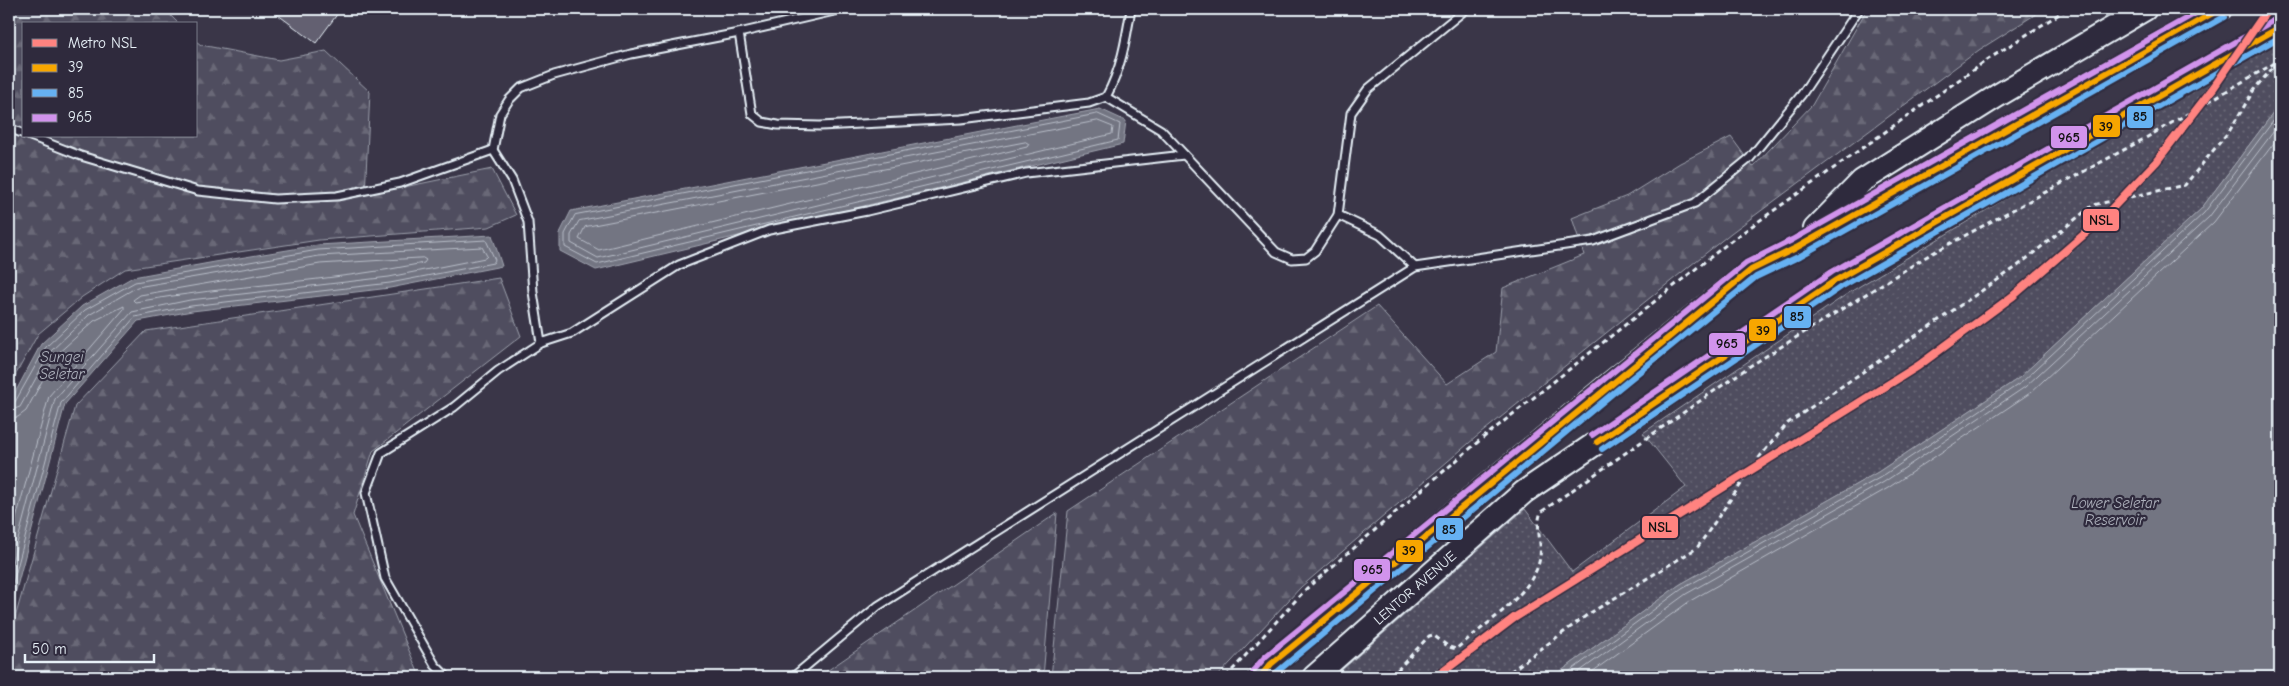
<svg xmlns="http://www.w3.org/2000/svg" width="2289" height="686" font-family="'Comic Neue',sans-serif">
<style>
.forest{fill:url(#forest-firs);stroke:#9ca0ac}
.park{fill:url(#park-dots);stroke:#9ca0ac}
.water{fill:#737482;stroke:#a2a6b1}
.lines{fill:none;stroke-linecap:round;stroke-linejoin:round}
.shore{stroke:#b9bfc9;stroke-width:1}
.building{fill:#636171;stroke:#e8f1f8}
.lane-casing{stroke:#e8f1f8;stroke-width:11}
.primary-casing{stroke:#e8f1f8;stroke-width:26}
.path{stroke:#e8f1f8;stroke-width:3;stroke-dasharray:5 4;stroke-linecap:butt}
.lane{stroke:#2f2a3d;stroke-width:7}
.primary{stroke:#2f2a3d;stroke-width:22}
.bus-1-casing{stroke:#2f2a3d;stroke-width:10}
.bus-2-casing{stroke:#2f2a3d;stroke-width:10}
.bus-3-casing{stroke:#2f2a3d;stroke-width:10}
.bus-1{stroke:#f7a600;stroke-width:6}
.bus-2{stroke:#66b1f2;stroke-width:6}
.bus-3{stroke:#d193ec;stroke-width:6}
.metro-1-casing{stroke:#2f2a3d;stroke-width:11}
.metro-1{stroke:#ff8380;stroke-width:8}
.labels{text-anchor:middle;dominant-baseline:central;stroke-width:4.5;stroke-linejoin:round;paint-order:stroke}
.street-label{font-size:14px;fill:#e8f1f8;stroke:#2f2a3d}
.water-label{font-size:15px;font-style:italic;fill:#aeb2bd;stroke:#2f2a3d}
.line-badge{stroke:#2f2a3d;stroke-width:2}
.pale-badge-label{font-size:14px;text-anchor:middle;font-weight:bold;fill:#111}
</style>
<defs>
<pattern id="forest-firs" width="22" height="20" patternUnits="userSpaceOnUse" patternTransform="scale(1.25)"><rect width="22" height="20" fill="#504e5f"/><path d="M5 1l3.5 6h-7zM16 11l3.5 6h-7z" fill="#696877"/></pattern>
<pattern id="park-dots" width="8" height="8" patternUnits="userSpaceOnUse" patternTransform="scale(1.25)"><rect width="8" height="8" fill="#504e5f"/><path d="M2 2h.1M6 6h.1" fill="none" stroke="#696877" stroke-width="1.8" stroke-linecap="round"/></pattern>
</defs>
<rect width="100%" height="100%" fill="#3a3648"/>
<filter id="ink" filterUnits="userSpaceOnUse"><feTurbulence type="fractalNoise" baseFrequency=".02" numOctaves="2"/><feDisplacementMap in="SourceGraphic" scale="10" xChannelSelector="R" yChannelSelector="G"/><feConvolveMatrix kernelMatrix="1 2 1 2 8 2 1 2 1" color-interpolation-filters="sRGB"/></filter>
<g filter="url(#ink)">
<!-- forest -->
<g class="forest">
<path d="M 9,9 L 164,9 L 179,24 L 24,24 L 24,136 L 196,136 L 196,41 L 201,45 L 279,60 L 326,51 L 370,92 L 365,195 L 492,169 L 516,215 L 489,227 L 319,240 L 125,269 L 82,297 L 38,334 L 9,387 Z"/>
<path d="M 1867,9 L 2044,9 L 1979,50 L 1731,233 L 1475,438 L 1301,587 L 1217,677 L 1051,677 L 1068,511 L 1377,306 L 1447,384 L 1496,352 L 1503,288 L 1584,255 L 1572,218 L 1627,196 L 1680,163 L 1731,137 L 1753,167 L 1812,105 Z"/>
<path d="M 499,278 L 521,336 L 373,451 L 353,515 L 420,677 L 9,677 L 9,639 L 75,406 L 146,331 Z"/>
<path d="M 1057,513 L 1043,677 L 818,677 Z"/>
</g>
<!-- park -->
<path class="park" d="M 2280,34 L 2280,104 L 2201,209 L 2019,378 L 1878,472 L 1679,585 L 1553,677 L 1334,677 L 1525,509 L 1572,572 L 1686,487 L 1643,433 L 1850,292 Z"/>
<!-- water -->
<g class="water">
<path d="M 2280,104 L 2280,677 L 1553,677 L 1679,585 L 1878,472 L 2019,378 L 2201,209 Z"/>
<path d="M 1100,109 L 1126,121 L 1123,144 L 596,270 L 560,251 L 560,233 L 571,211 Z"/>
<path d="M 492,235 L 502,266 L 390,288 L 192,311 L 138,321 L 65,404 L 9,617 L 9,404 L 41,344 L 82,306 L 133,277 L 215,262 L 318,245 Z"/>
</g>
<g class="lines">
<!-- shore -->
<g class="shore">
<path d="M 1098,114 L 1120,124 L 1118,140 L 597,264 L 565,247 L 565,234 L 575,215 Z"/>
<path d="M 1098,121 L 1113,127 L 1112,134 L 598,258 L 571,243 L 571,235 L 579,221 Z"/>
<path d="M 1026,142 L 1029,144 L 1027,147 L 599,250 L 579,239 L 585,227 Z"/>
<path d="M 423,258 L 426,260 L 424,263 C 329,282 231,285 135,302 L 133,300 L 140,295 L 320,264 Z"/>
<path d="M 9,405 L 15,402 L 46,347 L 85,310 L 135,282 L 318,250 L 486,240 L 495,260 L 493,263 L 390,283 L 191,306 L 135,317 L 61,403 L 9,598"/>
<path d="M 9,411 L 20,407 L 51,351 L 89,315 L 137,287 L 319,256 L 482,247 L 487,256 L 485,258 L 389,277 L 190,300 L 132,312 L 55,399 L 9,574"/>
<path d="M 9,419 L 18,417 L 26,411 L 56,355 L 94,321 L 124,306 L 124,309 L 49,396 L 9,545"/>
<path d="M 1562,677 L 1682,589 L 1881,477 L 2022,382 L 2204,213 L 2280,112"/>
<path d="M 1572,677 L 1686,594 L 1884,482 L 2025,387 L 2209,217 L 2280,123"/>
<path d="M 1585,677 L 1690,601 L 1888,488 L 2030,393 L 2214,222 L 2280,135"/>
</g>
</g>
<!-- building -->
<path class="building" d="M 270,9 L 341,9 L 316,43 Z"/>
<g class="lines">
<defs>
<g id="lane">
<path d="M 739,33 L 752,114 L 762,122 L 778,125 L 820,126 L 961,119 L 1089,103 L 1106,97 C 1121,70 1126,40 1131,9"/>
<path d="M 1106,97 L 1161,130 L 1276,252 L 1292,259 L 1306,258 L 1315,251 L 1338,215 L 1351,113 L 1368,89 L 1466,9"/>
<path d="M 9,128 L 24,134"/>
<path d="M 30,136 L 81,156 L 198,191 L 275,199 L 337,196 L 400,183 L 493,150"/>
<path d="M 1338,215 L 1380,235 L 1415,267"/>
<path d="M 541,343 L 533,292 L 528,222 L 512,180 L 493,150 L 500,114 L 509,100 L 521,88 L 554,75 L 631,54 L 739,33 L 843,9"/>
<path d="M 447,677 L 435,665 L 385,578 L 366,493 L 381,453 L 454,407 L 498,371 L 541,343 L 572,333 L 679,265 L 769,230 L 867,211 L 1026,173 L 1184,155"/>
<path d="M 793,677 L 878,606 L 1415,267 L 1593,241 L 1695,203 L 1750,158 L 1802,94 L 1859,9"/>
</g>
<g id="primary">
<path d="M 1815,229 L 1862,181 L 1997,96 L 2145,9"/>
<path d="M 1260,677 L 1271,664 L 1606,387 L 1751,270 L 1796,248 L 2220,9"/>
<path d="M 1314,677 L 1524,492 L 1836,280 L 2280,27"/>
</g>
</defs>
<!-- lane casing -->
<use href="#lane" class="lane-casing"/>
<!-- primary casing -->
<use href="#primary" class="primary-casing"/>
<!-- path -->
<g class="path">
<path d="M 1226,677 L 1306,589 L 1479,441 L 1732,240 L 1987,60 L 2067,9"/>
<path d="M 1391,677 L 1429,636 L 1433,635 L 1449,647 L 1456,649 C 1481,627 1536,592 1540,557 C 1542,542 1535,527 1541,512 L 1750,366 L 1929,255 L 2144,139 L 2280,60"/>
<path d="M 1503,677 L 1587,615 L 1697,548 L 1761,455 L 1788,423 L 2015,268 L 2093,205 L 2185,185 L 2230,130 L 2255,88 L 2277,63"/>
</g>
<!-- lane -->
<use href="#lane" class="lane"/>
<!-- primary -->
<use href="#primary" class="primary"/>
<defs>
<g id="bus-1">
<path d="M 1597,442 L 1836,280 L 2280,27"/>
<path d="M 1260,677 L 1271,664 L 1751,270 L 1796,248 L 2220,9"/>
</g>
<g id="bus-2">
<path d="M 1602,449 L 1841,287 L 2280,37"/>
<path d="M 1271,677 L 1612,394 L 1756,277 L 1800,256 L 2224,17"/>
</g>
<g id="bus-3">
<path d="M 1592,435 L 1832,272 L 2276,19"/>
<path d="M 1253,671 L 1265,657 L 1746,263 L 1792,240 L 2203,9"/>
</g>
</defs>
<!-- bus-1 casing -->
<use href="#bus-1" class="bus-1-casing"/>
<!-- bus-2 casing -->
<use href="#bus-2" class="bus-2-casing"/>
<!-- bus-3 casing -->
<use href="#bus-3" class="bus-3-casing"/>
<!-- bus-1 -->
<use href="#bus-1" class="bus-1"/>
<!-- bus-2 -->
<use href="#bus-2" class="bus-2"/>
<!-- bus-3 -->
<use href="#bus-3" class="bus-3"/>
<defs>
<path id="metro-1" d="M 1436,677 L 1514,618 L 1918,366 L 2013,296 L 2102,219 L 2156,162 L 2214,87 L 2268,9"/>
</defs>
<!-- metro-1 casing -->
<use href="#metro-1" class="metro-1-casing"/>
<!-- metro-1 -->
<use href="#metro-1" class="metro-1"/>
</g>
</g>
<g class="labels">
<!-- street labels -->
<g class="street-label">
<text transform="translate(1415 588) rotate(-41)">LENTOR AVENUE</text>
</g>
<!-- water labels -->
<g class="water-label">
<text x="62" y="357">Sungei<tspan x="62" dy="17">Seletar</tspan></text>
<text x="2115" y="503">Lower Seletar<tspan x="2115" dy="17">Reservoir</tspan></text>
</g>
</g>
<g class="line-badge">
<rect x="2126" y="105" width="28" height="24" rx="5" fill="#66b1f2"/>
<rect x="2092" y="114" width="29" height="24" rx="5" fill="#f7a600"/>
<rect x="2050" y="125" width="38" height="24" rx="5" fill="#d193ec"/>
<rect x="2082" y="208" width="38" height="24" rx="5" fill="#ff8380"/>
<rect x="1783" y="305" width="29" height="24" rx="5" fill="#66b1f2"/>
<rect x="1748" y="318" width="29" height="24" rx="5" fill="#f7a600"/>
<rect x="1708" y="332" width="38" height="24" rx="5" fill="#d193ec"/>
<rect x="1641" y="515" width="38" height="24" rx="5" fill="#ff8380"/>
<rect x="1435" y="517" width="29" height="24" rx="5" fill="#66b1f2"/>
<rect x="1395" y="539" width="29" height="24" rx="5" fill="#f7a600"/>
<rect x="1353" y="558" width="38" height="24" rx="5" fill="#d193ec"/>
</g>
<g class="pale-badge-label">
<text x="2140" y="121">85</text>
<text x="2106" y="131">39</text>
<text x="2069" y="142">965</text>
<text x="2101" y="225">NSL</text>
<text x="1797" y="321">85</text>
<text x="1763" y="335">39</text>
<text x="1727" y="348">965</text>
<text x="1660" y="532">NSL</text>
<text x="1449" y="534">85</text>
<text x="1409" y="555">39</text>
<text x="1372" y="574">965</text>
</g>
<!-- margin -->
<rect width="2289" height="686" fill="none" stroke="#2f2a3d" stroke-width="30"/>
<rect x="15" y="15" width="2259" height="656" fill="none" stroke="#e8f1f8" stroke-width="2" filter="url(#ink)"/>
<!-- legend -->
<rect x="22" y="22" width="175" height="115" fill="#2f2a3d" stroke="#797a88"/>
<rect x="32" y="39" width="25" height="8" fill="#ff8380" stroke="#797a88"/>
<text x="68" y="48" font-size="15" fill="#e8f1f8">Metro NSL</text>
<rect x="32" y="64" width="25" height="8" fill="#f7a600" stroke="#797a88"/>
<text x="68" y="72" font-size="15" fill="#e8f1f8">39</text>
<rect x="32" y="89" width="25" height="8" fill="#66b1f2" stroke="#797a88"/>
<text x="68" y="98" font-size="15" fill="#e8f1f8">85</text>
<rect x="32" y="114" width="25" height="8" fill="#d193ec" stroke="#797a88"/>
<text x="68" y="122" font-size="15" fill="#e8f1f8">965</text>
<!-- scale -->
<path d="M25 654v8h129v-8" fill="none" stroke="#e8f1f8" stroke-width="2.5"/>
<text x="32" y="654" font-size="15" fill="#e8f1f8" stroke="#2f2a3d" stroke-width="4" paint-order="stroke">50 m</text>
</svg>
